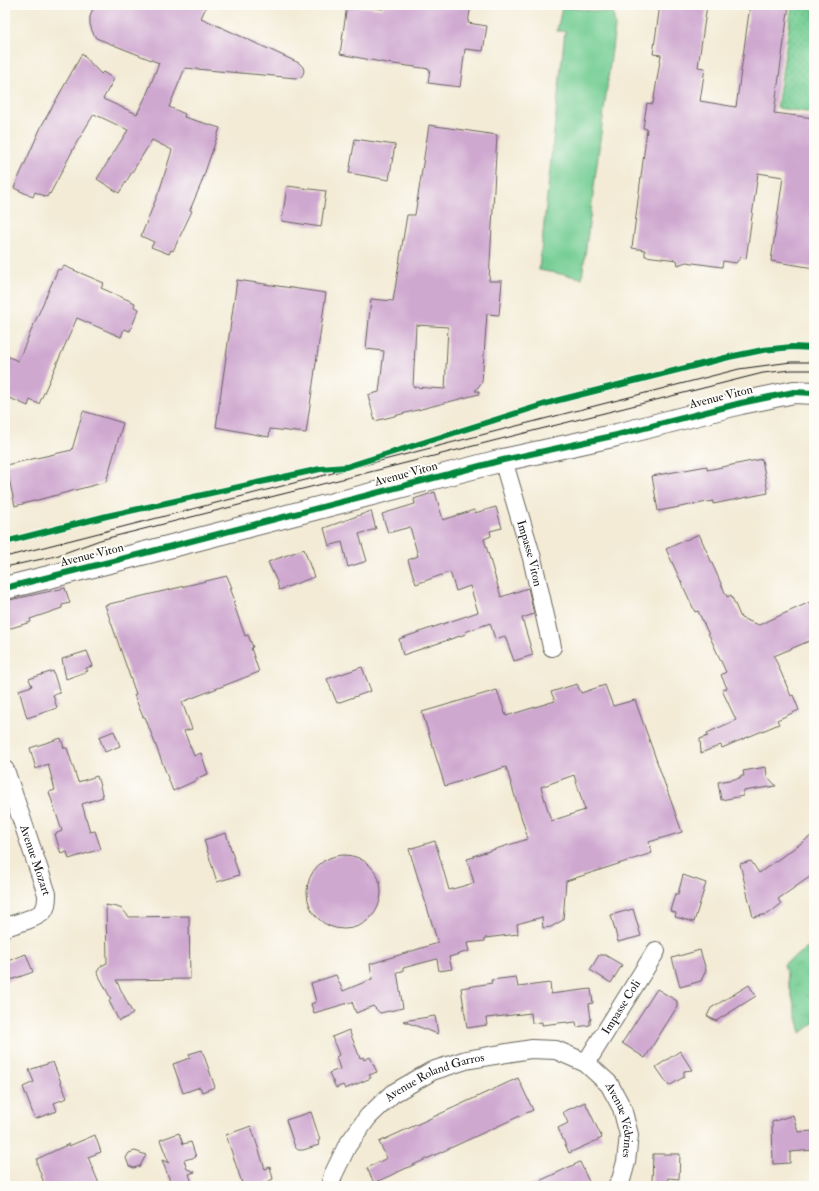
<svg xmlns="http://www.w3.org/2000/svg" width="819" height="1191" font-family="'IM FELL Double Pica',serif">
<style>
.grass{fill:#76ce94;stroke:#497558}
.park{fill:url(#park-tufts);stroke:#497558}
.garden{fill:url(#garden-dots);stroke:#497558}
.building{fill:#cfa8d0;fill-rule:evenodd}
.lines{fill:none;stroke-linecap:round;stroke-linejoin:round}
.minor-casing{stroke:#67645d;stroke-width:20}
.tertiary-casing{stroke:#67645d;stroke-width:24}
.minor{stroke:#fff;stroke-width:18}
.tertiary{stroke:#fff;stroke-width:22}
.tram{stroke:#1c1c1c;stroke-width:1}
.cycleway-casing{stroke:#fdfcf7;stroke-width:8}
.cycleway{stroke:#00873e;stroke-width:6}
.labels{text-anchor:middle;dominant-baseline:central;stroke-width:4;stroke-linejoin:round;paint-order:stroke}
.street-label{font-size:12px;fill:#1c1c1c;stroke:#fdfcf7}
</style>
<defs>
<pattern id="park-tufts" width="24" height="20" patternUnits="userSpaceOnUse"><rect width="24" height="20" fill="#76ce94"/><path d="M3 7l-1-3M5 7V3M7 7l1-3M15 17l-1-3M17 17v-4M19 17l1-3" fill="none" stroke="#66b07f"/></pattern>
<pattern id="garden-dots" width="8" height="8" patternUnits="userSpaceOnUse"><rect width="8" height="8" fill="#76ce94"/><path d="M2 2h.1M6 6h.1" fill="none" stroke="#66b07f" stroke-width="1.8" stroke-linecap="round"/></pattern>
</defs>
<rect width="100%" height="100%" fill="#fdfcf7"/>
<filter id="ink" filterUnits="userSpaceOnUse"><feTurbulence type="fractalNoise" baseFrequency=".025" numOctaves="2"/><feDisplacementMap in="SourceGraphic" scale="8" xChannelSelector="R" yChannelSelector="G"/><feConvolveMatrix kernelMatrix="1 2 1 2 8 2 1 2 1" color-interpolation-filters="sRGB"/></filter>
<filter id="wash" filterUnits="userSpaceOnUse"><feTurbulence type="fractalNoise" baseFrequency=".012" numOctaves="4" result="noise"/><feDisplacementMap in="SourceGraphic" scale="16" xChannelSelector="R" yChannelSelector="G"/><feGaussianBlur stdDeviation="0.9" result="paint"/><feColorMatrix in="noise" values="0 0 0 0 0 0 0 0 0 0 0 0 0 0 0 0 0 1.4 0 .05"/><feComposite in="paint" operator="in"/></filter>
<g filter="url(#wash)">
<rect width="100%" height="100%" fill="#f3ebd6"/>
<!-- grass -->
<path class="grass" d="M 562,7 L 613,13 L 615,26 L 582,278 L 539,270 L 565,31 L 557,31 Z"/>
<!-- park -->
<path class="park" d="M 814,944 L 814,1023 L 801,1033 L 784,964 Z"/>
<!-- garden -->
<path class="garden" d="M 792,5 L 814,5 L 814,113 L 777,108 Z"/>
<g id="blocks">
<!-- building -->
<g class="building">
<path d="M 94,5 L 163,5 L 178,7 L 179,5 L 207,5 L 201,18 L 299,63 L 303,67 L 304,71 L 303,74 L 301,77 L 296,78 L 185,68 L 169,107 L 185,114 L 184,117 L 220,128 L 201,184 L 190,210 L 192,211 L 173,251 L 171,250 L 169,254 L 151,247 L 154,242 L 141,236 L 160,189 L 172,150 L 152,140 L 119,193 L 97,179 L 128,130 L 94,114 L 77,142 L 50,194 L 49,193 L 47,197 L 35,192 L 33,197 L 14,188 L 42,125 L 82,54 L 101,74 L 103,72 L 114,79 L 103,99 L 137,114 L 146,96 L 159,63 L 96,38 L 92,31 L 90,24 L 90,17 Z"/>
<path d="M 347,5 L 383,9 L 383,5 L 471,5 L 468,23 L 487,26 L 483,51 L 465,49 L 460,87 L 428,83 L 430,69 L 386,63 L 340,54 Z"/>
<path d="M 660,5 L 707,5 L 698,67 L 705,68 L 700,101 L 736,107 L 750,5 L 789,5 L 774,113 L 814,118 L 814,268 L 771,261 L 783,177 L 758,173 L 746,259 L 741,257 L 736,263 L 723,261 L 722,267 L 686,262 L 678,265 L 677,260 L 645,256 L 645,250 L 632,248 L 647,129 L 643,128 L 647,103 L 653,104 L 661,55 L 653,54 Z"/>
<path d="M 429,125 L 497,135 L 489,281 L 502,281 L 499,315 L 487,314 L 482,382 L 475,391 L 479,391 L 479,394 L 375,421 L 368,395 L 379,392 L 384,351 L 366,349 L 371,299 L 393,301 L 407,215 L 415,215 ZM 416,325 L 448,327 L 445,389 L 413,387 Z"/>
<path d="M 355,139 L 395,145 L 389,180 L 349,173 Z"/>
<path d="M 287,186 L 326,191 L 321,227 L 282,221 Z"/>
<path d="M 64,266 L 104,283 L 101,288 L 135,303 L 134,307 L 139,309 L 130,331 L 124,329 L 121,337 L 77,318 L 39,404 L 30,400 L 28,406 L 5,396 L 5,355 L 18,361 L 58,269 L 61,270 Z"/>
<path d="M 237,280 L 326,293 L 306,433 L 270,429 L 269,437 L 216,427 Z"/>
<path d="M 83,411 L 123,423 L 106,482 L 15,506 L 6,465 L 72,450 Z"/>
<path d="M 762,459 L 768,493 L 713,504 L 713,501 L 658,511 L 652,476 L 707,466 L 707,470 Z"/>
<path d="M 435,492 L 443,520 L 474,510 L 475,513 L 496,507 L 502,528 L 490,531 L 491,536 L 484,539 L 501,597 L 528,588 L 534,614 L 522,618 L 533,655 L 514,661 L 505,636 L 495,639 L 490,623 L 465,632 L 466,634 L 403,655 L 399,639 L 478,612 L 470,586 L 456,591 L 450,572 L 416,584 L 408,560 L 418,556 L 410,527 L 388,533 L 382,514 L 415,504 L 414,499 Z"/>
<path d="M 371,511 L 376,529 L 359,534 L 367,561 L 348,567 L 342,542 L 329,546 L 324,528 Z"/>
<path d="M 699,534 L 727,597 L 731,595 L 741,618 L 759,625 L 810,602 L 814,611 L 814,639 L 774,656 L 791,696 L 793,695 L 799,710 L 777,720 L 779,724 L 736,742 L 722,748 L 721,745 L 701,753 L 700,739 L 708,736 L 707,733 L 736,720 L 722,690 L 727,688 L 721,675 L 726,672 L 698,611 L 695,612 L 666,549 Z"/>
<path d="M 304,549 L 314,577 L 279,590 L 277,582 L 268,562 Z"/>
<path d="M 227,576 L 232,588 L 230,588 L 235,601 L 233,602 L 245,636 L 248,635 L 253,647 L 251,648 L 259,672 L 182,702 L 192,729 L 184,731 L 194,756 L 201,753 L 208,774 L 197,778 L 197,780 L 173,791 L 145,717 L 143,717 L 134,695 L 136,694 L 105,605 Z"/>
<path d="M 65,588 L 70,603 L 62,605 L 62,608 L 30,619 L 31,622 L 11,628 L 5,625 L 5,601 Z"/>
<path d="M 87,651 L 93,666 L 86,668 L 88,671 L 66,679 L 62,659 Z"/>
<path d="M 362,667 L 371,691 L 337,703 L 327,679 Z"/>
<path d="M 53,671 L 60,693 L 53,695 L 57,708 L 27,718 L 19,690 L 32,686 L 29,679 Z"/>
<path d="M 577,684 L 581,693 L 605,685 L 613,706 L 635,700 L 682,832 L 649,842 L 652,853 L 566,881 L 563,920 L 551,927 L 543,928 L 542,917 L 517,924 L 518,934 L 485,938 L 485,941 L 467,943 L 469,951 L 449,957 L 452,969 L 439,971 L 437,959 L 403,968 L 403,971 L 397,972 L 403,1008 L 380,1013 L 373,1006 L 356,1013 L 352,1002 L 314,1013 L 311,1004 L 316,1002 L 311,983 L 336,975 L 343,991 L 372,979 L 370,964 L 438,943 L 409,849 L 435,841 L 449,890 L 474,883 L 467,859 L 474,857 L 473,856 L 528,839 L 506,767 L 445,786 L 422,712 L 497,690 L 506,716 L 555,701 L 551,692 ZM 574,775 L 585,810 L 551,821 L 541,787 Z"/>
<path d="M 114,731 L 120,746 L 105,752 L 99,737 Z"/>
<path d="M 61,738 L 64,748 L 67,748 L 78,782 L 97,776 L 103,797 L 82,804 L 90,832 L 95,831 L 101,849 L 69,859 L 67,852 L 61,854 L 55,834 L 62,831 L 49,792 L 55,790 L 48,764 L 36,769 L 30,748 Z"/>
<path d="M 766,767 L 767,776 L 776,786 L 743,791 L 743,796 L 721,800 L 718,782 L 740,778 L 740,776 L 744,776 L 743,771 Z"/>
<path d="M 226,833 L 239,875 L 217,882 L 204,840 Z"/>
<path d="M 814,834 L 814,874 L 778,899 L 781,904 L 768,914 L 753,917 L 740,864 L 751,861 L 759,873 Z"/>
<circle cx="344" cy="892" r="37"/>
<path d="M 683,875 L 706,883 L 694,922 L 675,917 L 676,913 L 670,911 L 675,894 L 678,894 Z"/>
<path d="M 106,905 L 117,907 L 122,909 L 129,917 L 189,916 L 190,979 L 116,980 L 133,1014 L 119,1021 L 109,1001 L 111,999 L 97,972 L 101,966 L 107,963 Z"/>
<path d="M 633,909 L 641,936 L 618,942 L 611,915 Z"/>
<path d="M 700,950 L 706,970 L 701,981 L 680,987 L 672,958 Z"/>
<path d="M 26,954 L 33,972 L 5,982 L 5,962 Z"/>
<path d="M 599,955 L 605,955 L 622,965 L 611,983 L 590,970 Z"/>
<path d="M 516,977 L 518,987 L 550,983 L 551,992 L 550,994 L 591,989 L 593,1003 L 589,1004 L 591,1020 L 590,1020 L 590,1025 L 577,1027 L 576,1022 L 567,1023 L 567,1022 L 542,1025 L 542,1022 L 532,1023 L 531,1013 L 486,1018 L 487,1025 L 467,1028 L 461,988 L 492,983 L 491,980 Z"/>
<path d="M 749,985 L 756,996 L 716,1021 L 707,1016 L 711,1008 Z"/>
<path d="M 657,989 L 677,1001 L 677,1007 L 645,1058 L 622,1043 Z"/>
<path d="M 435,1016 L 438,1034 L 403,1021 Z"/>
<path d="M 349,1030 L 360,1058 L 363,1057 L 364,1060 L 370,1057 L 377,1072 L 369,1075 L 371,1078 L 345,1089 L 343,1085 L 336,1088 L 329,1073 L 340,1069 L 336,1057 L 339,1055 L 332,1037 Z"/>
<path d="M 202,1050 L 215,1087 L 202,1092 L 200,1087 L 183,1093 L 173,1064 L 190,1058 L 189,1054 Z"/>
<path d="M 680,1051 L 692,1070 L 684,1071 L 684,1077 L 669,1086 L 656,1067 Z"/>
<path d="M 53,1062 L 67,1098 L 54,1103 L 57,1111 L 35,1119 L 23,1087 L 34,1082 L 29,1070 Z"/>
<path d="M 518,1078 L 533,1110 L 374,1183 L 367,1168 L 387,1158 L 379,1142 Z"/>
<path d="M 585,1102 L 602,1138 L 569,1153 L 558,1128 L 568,1123 L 563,1112 Z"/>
<path d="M 311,1112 L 320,1140 L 318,1141 L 319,1145 L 303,1150 L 298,1150 L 295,1147 L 286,1120 Z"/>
<path d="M 793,1115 L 798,1132 L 814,1131 L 814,1150 L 790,1152 L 790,1163 L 773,1164 L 772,1122 Z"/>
<path d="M 251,1126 L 265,1169 L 270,1167 L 273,1179 L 267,1182 L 268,1186 L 243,1186 L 226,1135 Z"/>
<path d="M 179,1133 L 183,1144 L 191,1142 L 196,1157 L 184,1160 L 187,1169 L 195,1172 L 189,1174 L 192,1183 L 183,1186 L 177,1186 L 174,1180 L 170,1181 L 162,1160 L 169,1163 L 160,1140 Z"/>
<path d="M 95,1135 L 101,1152 L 88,1157 L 100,1186 L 45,1186 L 37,1164 L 37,1159 L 69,1144 L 69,1146 Z"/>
<path d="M 135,1151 L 146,1155 L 140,1166 L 134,1168 L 129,1166 L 126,1158 L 129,1153 Z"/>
<path d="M 653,1154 L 680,1154 L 679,1179 L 668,1178 L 667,1184 L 652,1184 Z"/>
<path d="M 580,1162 L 589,1182 L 580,1186 L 529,1186 Z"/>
</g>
</g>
</g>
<g filter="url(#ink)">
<use href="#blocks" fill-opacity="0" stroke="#67645d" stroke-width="1"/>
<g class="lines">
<defs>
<g id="minor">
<path id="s1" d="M 503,460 L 532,558 L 552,647"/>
<path id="s2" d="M 5,770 L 47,894 C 47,899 47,906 44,910 C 39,918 14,924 5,927"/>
<path id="s3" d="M 586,1063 L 656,951"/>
<path id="s4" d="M 330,1186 L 333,1175 L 347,1146 L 368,1117 L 392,1094 L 432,1071 L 466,1060 L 531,1049 L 556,1050 L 586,1063 L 609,1084 L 622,1108 L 629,1135 L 626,1162 L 621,1180 L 617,1186"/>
</g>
<path id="tertiary" d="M 5,588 L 141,554 L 503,460 L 617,435 L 741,403 L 794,392 L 814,393"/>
</defs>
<!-- minor casing -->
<use href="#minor" class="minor-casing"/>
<!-- tertiary casing -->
<use href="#tertiary" class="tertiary-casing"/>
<!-- minor -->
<use href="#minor" class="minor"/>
<!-- tertiary -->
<use href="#tertiary" class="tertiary"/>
<!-- tram -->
<g class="tram">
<path d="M 5,557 L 739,369 L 791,362 L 814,362"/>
<path d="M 5,567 L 56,556 L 100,540 L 763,373 L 791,370 L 814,370"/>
</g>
<defs>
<g id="cycleway">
<path d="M 5,542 L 107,516 L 320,469 L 346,467 L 555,401 L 729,357 L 763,350 L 792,347 L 814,348"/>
<path d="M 5,588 L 141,554 L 503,460 L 617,435 L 741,403 L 794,392 L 814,393"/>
</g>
</defs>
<!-- cycleway casing -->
<use href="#cycleway" class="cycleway-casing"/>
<!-- cycleway -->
<use href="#cycleway" class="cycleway"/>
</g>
</g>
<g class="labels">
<!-- street labels -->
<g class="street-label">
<text transform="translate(721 397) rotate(-14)">Avenue Viton</text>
<text transform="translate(406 474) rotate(-15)">Avenue Viton</text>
<text stroke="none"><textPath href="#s1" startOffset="97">Impasse Viton</textPath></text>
<text transform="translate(92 555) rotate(-14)">Avenue Viton</text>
<text stroke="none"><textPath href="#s2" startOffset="95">Avenue Mozart</textPath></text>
<text stroke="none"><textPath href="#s3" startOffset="66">Impasse Coli</textPath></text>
<text stroke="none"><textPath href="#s4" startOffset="159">Avenue Roland Garros</textPath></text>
<text stroke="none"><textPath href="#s4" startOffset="388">Avenue Védrines</textPath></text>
</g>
</g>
<!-- margin -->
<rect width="819" height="1191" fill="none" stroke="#fdfcf7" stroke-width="20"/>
</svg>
